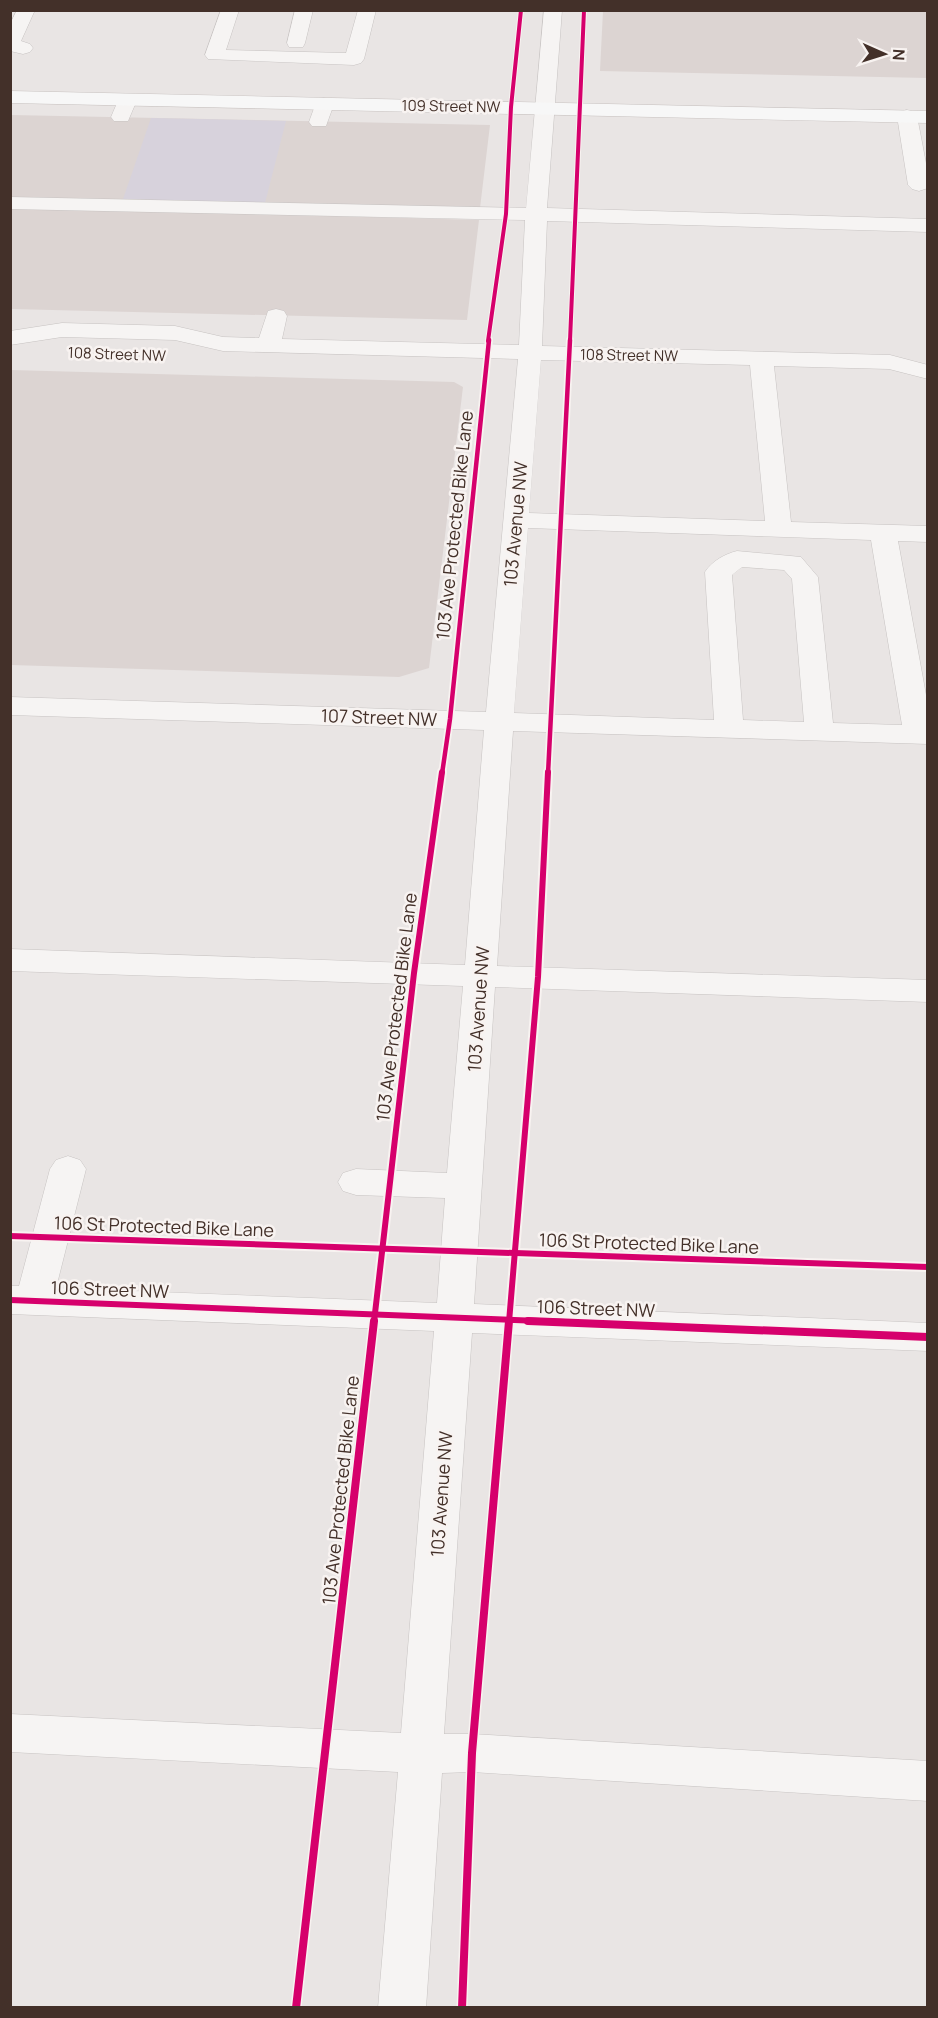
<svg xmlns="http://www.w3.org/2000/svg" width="938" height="2018" font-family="Manrope,sans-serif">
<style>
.built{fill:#dcd4d2}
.green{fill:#d7d2dc}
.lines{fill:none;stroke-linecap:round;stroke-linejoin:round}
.minor-casing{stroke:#c7c3c2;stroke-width:1}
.major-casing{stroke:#c7c1bf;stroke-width:1}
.minor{fill:#f6f4f3;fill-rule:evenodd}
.major{fill:#f7f7f7;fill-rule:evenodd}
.cycleway-far3-casing{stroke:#f8f3f1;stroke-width:6}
.cycleway-far2-casing{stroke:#f8f3f1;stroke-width:8}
.cycleway-far1-casing{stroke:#f8f3f1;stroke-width:10}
.cycleway-casing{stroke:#f8f3f1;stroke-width:11}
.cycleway-far3{stroke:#d6006c;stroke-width:4}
.cycleway-far2{stroke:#d6006c;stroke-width:4.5}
.cycleway-far1{stroke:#d6006c;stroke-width:6}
.cycleway{stroke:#d6006c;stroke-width:8}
.labels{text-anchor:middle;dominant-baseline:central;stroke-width:5;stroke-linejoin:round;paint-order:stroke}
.far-street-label{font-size:15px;fill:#433029;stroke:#f8f3f1}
.street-label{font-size:18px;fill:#433029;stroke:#f8f3f1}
</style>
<rect width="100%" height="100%" fill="#e9e5e4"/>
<!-- built -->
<g class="built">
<path d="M 603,11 L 927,11 L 927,78 L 600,71 Z"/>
<path d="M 11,115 L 490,125 L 480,208 L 336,216 L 479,220 L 467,320 L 11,309 Z"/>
<path d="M 11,370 L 454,382 L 463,387 L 429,668 L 399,677 L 11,665 Z"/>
</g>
<!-- green -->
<path class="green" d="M 151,118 L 286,121 L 265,203 L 123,199 Z"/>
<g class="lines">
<defs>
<g id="minor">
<path d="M 17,10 L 35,10 L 21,41 L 30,44 L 33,48 L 30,52 L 23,54 L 10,51 L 10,24 Z"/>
<path d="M 221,10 L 239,10 L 226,50 L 346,53 L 358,10 L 376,10 L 364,59 L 361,63 L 354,65 L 208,59 L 205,55 Z"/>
<path d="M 295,10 L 313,10 L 305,43 L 303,47 L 289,47 L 287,43 Z"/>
<path d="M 544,10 L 562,10 L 547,208 L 928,219 L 928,232 L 547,221 L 542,346 L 890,355 L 928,365 L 928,379 L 889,369 L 774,366 L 791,522 L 928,526 L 928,542 L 898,541 L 928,706 L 928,744 L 513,731 L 497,966 L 928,980 L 928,1002 L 495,987 L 474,1304 L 928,1323 L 928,1351 L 472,1333 L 444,1734 L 472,1734 L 928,1761 L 928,1801 L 472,1772 L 442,1773 L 426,2008 L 378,2008 L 398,1772 L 10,1752 L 10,1714 L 401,1733 L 434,1331 L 10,1314 L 10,1286 L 19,1286 L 50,1169 L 56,1160 L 68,1156 L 80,1160 L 86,1169 L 56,1288 L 437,1303 L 445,1198 L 356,1195 L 343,1191 L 338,1182 L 343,1173 L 356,1169 L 447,1173 L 463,986 L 10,971 L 10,949 L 465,965 L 484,730 L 10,715 L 10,697 L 486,712 L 518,359 L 223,351 L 175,340 L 62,337 L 10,345 L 10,331 L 62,323 L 175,326 L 223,337 L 259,338 L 268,311 L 276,309 L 284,311 L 287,316 L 282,339 L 519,345 L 525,220 L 10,209 L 10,197 L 526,208 ZM 541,360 L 750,365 L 765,521 L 529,513 ZM 528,528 L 871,540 L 902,725 L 833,723 L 818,577 L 801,557 L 737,551 C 725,554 712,561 705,572 L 714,720 L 514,713 ZM 742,567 L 784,570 L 792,579 L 804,722 L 743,720 L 732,575 Z"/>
<path d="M 127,94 L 134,96 L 137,100 L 128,121 L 114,121 L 111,117 L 120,96 Z"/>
<path d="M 324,98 L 331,100 L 334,104 L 326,126 L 312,126 L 309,122 L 317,100 Z"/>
<path d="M 907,110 L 914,112 L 917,116 L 928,174 L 928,188 L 919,191 L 912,189 L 908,185 L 897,116 L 900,112 Z"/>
</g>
<path id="major" d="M 10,91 L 928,111 L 928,123 L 10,103 Z"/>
</defs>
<!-- minor casing -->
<use href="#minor" class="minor-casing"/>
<!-- major casing -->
<use href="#major" class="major-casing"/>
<!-- minor -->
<use href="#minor" class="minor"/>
<!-- major -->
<use href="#major" class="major"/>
<defs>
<g id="cycleway-far3">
<path d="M 488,341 L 506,214 L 511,107 L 521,10"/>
<path d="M 570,341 L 584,10"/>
</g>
<g id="cycleway-far2">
<path d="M 442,774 L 450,719 L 489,340"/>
<path d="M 548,774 L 570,340"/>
</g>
<g id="cycleway-far1">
<path d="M 10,1236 L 928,1267"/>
<path d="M 10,1300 L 565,1322"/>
<path d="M 374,1322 L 414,973 L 442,772"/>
<path d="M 509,1322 L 538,977 L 548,772"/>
</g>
<g id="cycleway">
<path d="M 528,1321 L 928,1337"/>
<path d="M 296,2008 L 374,1321"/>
<path d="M 462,2008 L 472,1753 L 509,1321"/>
</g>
</defs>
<!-- cycleway-far3 casing -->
<use href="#cycleway-far3" class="cycleway-far3-casing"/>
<!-- cycleway-far2 casing -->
<use href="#cycleway-far2" class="cycleway-far2-casing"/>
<!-- cycleway-far1 casing -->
<use href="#cycleway-far1" class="cycleway-far1-casing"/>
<!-- cycleway casing -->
<use href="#cycleway" class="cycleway-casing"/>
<!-- cycleway-far3 -->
<use href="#cycleway-far3" class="cycleway-far3"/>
<!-- cycleway-far2 -->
<use href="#cycleway-far2" class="cycleway-far2"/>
<!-- cycleway-far1 -->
<use href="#cycleway-far1" class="cycleway-far1"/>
<!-- cycleway -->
<use href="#cycleway" class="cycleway"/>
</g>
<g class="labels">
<!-- far-street labels -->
<g class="far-street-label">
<text transform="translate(451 106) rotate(1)">109 Street NW</text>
<text transform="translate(117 354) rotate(2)">108 Street NW</text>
<text transform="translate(629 355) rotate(1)">108 Street NW</text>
</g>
<!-- street labels -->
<g class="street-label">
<text transform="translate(515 524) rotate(-85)">103 Avenue NW</text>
<text transform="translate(454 525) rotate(-84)">103 Ave Protected Bike Lane</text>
<text transform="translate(379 717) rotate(2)">107 Street NW</text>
<text transform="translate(396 1007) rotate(-83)">103 Ave Protected Bike Lane</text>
<text transform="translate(478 1009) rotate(-86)">103 Avenue NW</text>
<text transform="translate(164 1226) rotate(2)">106 St Protected Bike Lane</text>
<text transform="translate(649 1243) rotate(2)">106 St Protected Bike Lane</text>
<text transform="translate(110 1289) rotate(2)">106 Street NW</text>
<text transform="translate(596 1308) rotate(2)">106 Street NW</text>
<text transform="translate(340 1490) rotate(-84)">103 Ave Protected Bike Lane</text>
<text transform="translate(441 1494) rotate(-86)">103 Avenue NW</text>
</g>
</g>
<!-- border -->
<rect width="938" height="2018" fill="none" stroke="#433029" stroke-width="24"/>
<!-- north arrow -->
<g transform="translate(884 54) rotate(93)" stroke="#f8f3f1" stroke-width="4.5" paint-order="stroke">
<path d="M0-4.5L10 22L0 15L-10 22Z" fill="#433029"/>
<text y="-9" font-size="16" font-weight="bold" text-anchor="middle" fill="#433029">N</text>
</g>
</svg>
